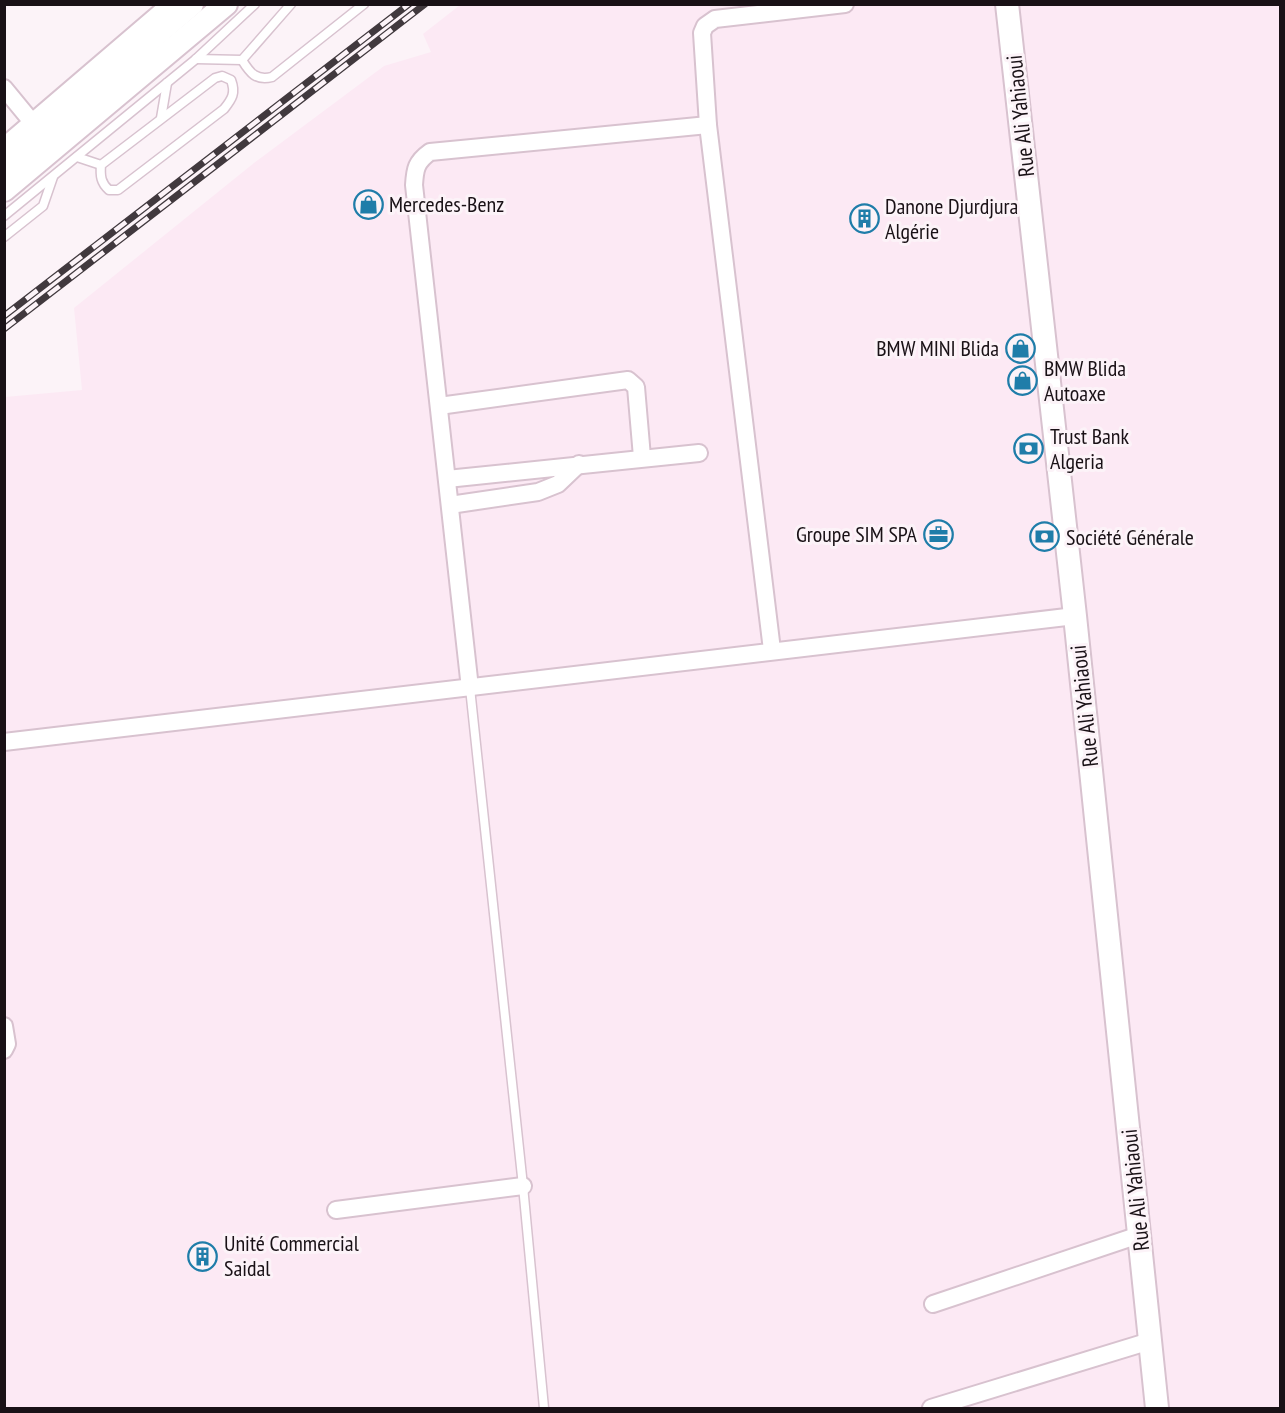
<svg xmlns="http://www.w3.org/2000/svg" width="1285" height="1413" font-family="'PT Sans Narrow',sans-serif">
<style>
.built{fill:#fce9f4}
.lines{fill:none;stroke-linecap:round;stroke-linejoin:round}
.lane-casing{stroke:#d8c2cf;stroke-width:11}
.street-casing{stroke:#d8c2cf;stroke-width:20}
.secondary-casing{stroke:#d8c2cf;stroke-width:26}
.lane{stroke:#fff;stroke-width:8}
.street{stroke:#fff;stroke-width:16}
.secondary{stroke:#fff;stroke-width:22}
.rail-casing{stroke:#41393e;stroke-width:7}
.rail{stroke:#fcf3f8;stroke-width:4.5;stroke-dasharray:14;stroke-linecap:butt}
.labels{text-anchor:middle;dominant-baseline:central;stroke-width:6;stroke-linejoin:round;paint-order:stroke}
.street-label{font-size:22px;fill:#191116;stroke:#fcf3f8}
.poi-label{font-size:22px;fill:#191116;stroke:#fcf3f8;text-anchor:start}
</style>
<rect width="100%" height="100%" fill="#fcf3f8"/>
<!-- built -->
<path class="built" d="M 460,5 L 1280,5 L 1280,1408 L 5,1408 L 5,397 L 82,390 L 74,308 L 254,163 L 384,66 L 431,52 L 423,34 Z"/>
<g class="lines">
<defs>
<g id="lane">
<path d="M 196,59 L 242,60 L 291,4"/>
<path d="M 242,60 C 250,73 256,81 272,77 L 364,4"/>
<path d="M 222,76 L 231,80 C 236,93 232,99 224,109 L 118,190 L 109,190 C 101,183 100,176 101,165 L 215,78 Z"/>
<path d="M 161,118 L 167,83"/>
<path d="M 77,157 L 101,165"/>
<path d="M 4,216 L 196,59 L 255,4"/>
<path d="M 4,237 L 43,206 L 53,177"/>
<path d="M 470,688 L 523,1186 L 544,1408"/>
</g>
<g id="street">
<path d="M 4,88 L 32,122"/>
<path d="M 4,146 L 170,4"/>
<path d="M 439,406 L 628,380 L 636,387 L 642,457"/>
<path d="M 447,479 L 699,453"/>
<path d="M 450,505 L 538,492 L 558,484 L 579,464"/>
<path d="M 772,650 L 708,125 L 702,33 L 705,26 L 715,19 L 845,4"/>
<path d="M 470,688 L 414,185 C 415,169 416,162 430,152 L 708,125"/>
<path d="M 4,742 L 1075,616"/>
<path d="M 4,1026 L 7,1044 L 4,1050"/>
<path d="M 336,1210 L 523,1186"/>
<path d="M 933,1304 L 1139,1235"/>
<path d="M 931,1408 L 1150,1341"/>
</g>
<g id="secondary">
<path d="M 1007,4 L 1075,616 L 1157,1408"/>
<path d="M 4,164 L 192,4"/>
<path d="M 4,190 L 226,4"/>
</g>
</defs>
<!-- lane casing -->
<use href="#lane" class="lane-casing"/>
<!-- street casing -->
<use href="#street" class="street-casing"/>
<!-- secondary casing -->
<use href="#secondary" class="secondary-casing"/>
<!-- lane -->
<use href="#lane" class="lane"/>
<!-- street -->
<use href="#street" class="street"/>
<!-- secondary -->
<use href="#secondary" class="secondary"/>
<defs>
<g id="rail">
<path d="M 4,316 L 409,4"/>
<path d="M 4,329 L 425,4"/>
</g>
</defs>
<!-- rail casing -->
<use href="#rail" class="rail-casing"/>
<!-- rail -->
<use href="#rail" class="rail"/>
</g>
<!-- icons -->
<defs>
<symbol id="shop-ring" viewBox="-11 -11 22 22"><circle r="9.5" fill="#fcf3f8" stroke="#1f7da9" stroke-width="1.5"/><path d="M-5-2.5h2.3a2.7 3.5 0 0 1 5.4 0H5L5.5 6h-11ZM-1.5-2.5h3a1.5 2.3 0 0 0-3 0Z" fill="#1f7da9"/></symbol>
<symbol id="building-ring" viewBox="-11 -11 22 22"><circle r="9.5" fill="#fcf3f8" stroke="#1f7da9" stroke-width="1.5"/><path d="M-4-6H4V6H1V3H-1V6H-4ZM-2.5-4.3h1.7v1.8h-1.7ZM.8-4.3h1.7v1.8H.8ZM-2.5-1h1.7V.8h-1.7ZM.8-1h1.7V.8H.8Z" fill="#1f7da9"/></symbol>
<symbol id="bank-ring" viewBox="-11 -11 22 22"><circle r="9.5" fill="#fcf3f8" stroke="#1f7da9" stroke-width="1.5"/><path d="M-6-4H6V4H-6ZM0-2.3a2.3 2.3 0 1 0 0 4.6a2.3 2.3 0 1 0 0-4.6Z" fill="#1f7da9"/></symbol>
<symbol id="office-ring" viewBox="-11 -11 22 22"><circle r="9.5" fill="#fcf3f8" stroke="#1f7da9" stroke-width="1.5"/><path d="M-6-3h4V-5.5h4V-3h4V5H-6ZM-1-4.5V-3h2v-1.5ZM-6 0V1H6V0Z" fill="#1f7da9"/></symbol>
</defs>
<g fill-rule="evenodd">
<use href="#shop-ring" x="352" y="188" width="33" height="33"/>
<use href="#building-ring" x="848" y="202" width="33" height="33"/>
<use href="#shop-ring" x="1004" y="332" width="33" height="33"/>
<use href="#shop-ring" x="1006" y="364" width="33" height="33"/>
<use href="#bank-ring" x="1012" y="432" width="33" height="33"/>
<use href="#office-ring" x="922" y="518" width="33" height="33"/>
<use href="#bank-ring" x="1028" y="520" width="33" height="33"/>
<use href="#building-ring" x="186" y="1240" width="33" height="33"/>
</g>
<g class="labels">
<!-- street labels -->
<g class="street-label">
<text transform="translate(1020 116) rotate(-96)">Rue Ali Yahiaoui</text>
<text transform="translate(1084 706) rotate(-96)">Rue Ali Yahiaoui</text>
<text transform="translate(1135 1190) rotate(-96)">Rue Ali Yahiaoui</text>
</g>
<!-- poi labels -->
<g class="poi-label">
<text x="389" y="204">Mercedes-Benz</text>
<text x="885" y="206">Danone Djurdjura<tspan x="885" dy="25">Algérie</tspan></text>
<text x="999" y="348" text-anchor="end">BMW MINI Blida</text>
<text x="1044" y="368">BMW Blida<tspan x="1044" dy="25">Autoaxe</tspan></text>
<text x="1050" y="436">Trust Bank<tspan x="1050" dy="25">Algeria</tspan></text>
<text x="917" y="534" text-anchor="end">Groupe SIM SPA</text>
<text x="1066" y="537">Société Générale</text>
<text x="224" y="1243">Unité Commercial<tspan x="224" dy="25">Saidal</tspan></text>
</g>
</g>
<!-- border -->
<rect width="1285" height="1413" fill="none" stroke="#191116" stroke-width="12"/>
</svg>
